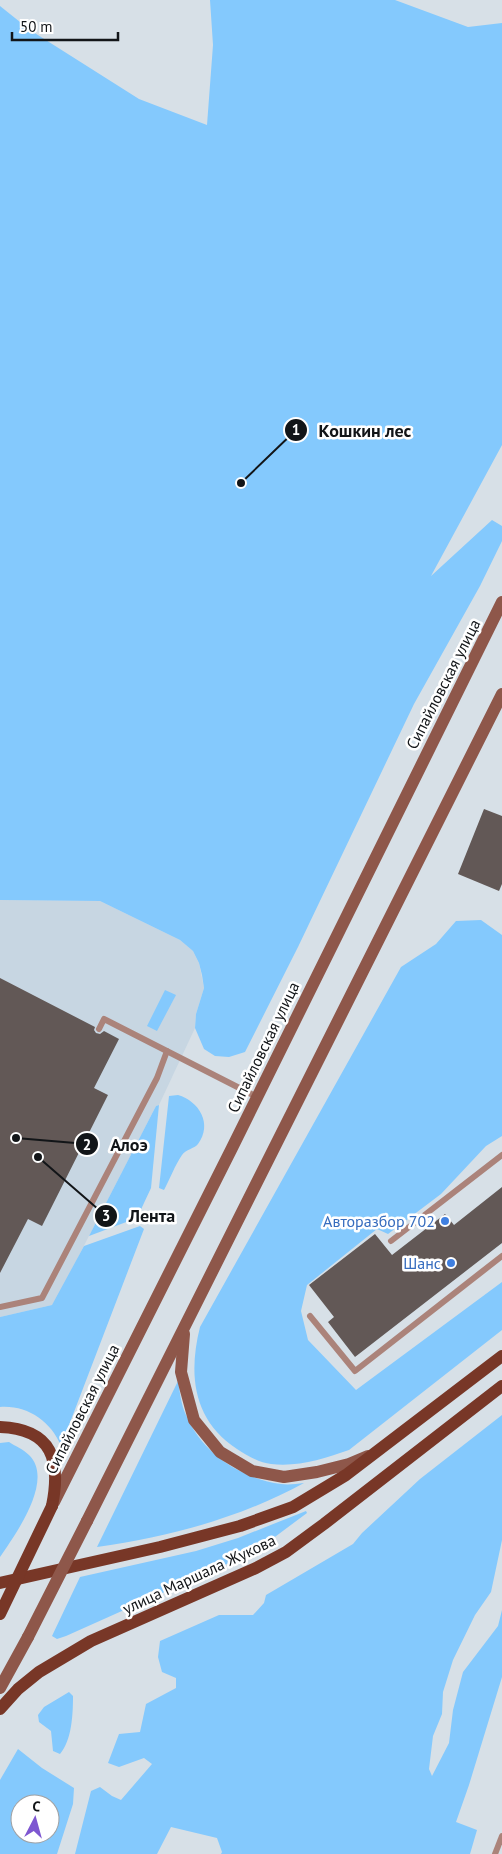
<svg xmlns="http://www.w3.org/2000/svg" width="502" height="1854" font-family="'PT Sans',sans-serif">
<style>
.built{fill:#c7d6e2}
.green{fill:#84c9fd;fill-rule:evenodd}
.building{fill:#625856}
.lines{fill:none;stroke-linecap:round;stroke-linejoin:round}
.service{stroke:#ab837a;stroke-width:6}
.secondary{stroke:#8e574a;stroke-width:12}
.primary{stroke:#783727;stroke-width:12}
.secondary-bridge{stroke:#8e574a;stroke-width:12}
.primary-bridge{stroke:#783727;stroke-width:12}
.shop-dot{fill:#3f7fe0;stroke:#fff;stroke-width:2}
.labels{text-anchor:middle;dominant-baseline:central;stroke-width:5;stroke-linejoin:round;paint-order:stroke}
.street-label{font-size:16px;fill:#121518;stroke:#fff}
.shop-label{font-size:16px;fill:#366cbe;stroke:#fff;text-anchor:end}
.leader{fill:none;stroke:#121518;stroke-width:2}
.callout-dot{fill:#121518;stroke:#fff;stroke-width:2}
.mark-label{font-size:15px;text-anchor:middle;font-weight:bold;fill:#fff}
.callout-label{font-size:18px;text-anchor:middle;font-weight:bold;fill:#121518;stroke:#fff;stroke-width:5;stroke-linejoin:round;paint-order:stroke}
</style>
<rect width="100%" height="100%" fill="#d7e0e7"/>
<!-- built -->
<path class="built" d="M 0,900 L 100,901 L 180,940 L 193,951 L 199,963 L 204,988 L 196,1014 L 195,1028 L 159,1105 L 156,1106 L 57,1298 L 52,1305 L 0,1317 Z"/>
<!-- green -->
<g class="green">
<path d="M 210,0 L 395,0 L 468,27 L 502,23 L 502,445 L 431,576 L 492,520 L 502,526 L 502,541 L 480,586 L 414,704 L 298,947 L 245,1052 L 229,1057 L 215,1056 L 204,1049 L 195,1028 L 196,1014 L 204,988 L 202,975 L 199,963 L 193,951 L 180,940 L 100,901 L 0,900 L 0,6 L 30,30 L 139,99 L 207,125 L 213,45 Z"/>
<path d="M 481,920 L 502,935 L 502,1136 L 486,1146 L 441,1194 L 388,1234 L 377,1229 L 307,1285 L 301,1311 L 308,1340 L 356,1390 L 502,1282 L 502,1330 L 349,1450 C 323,1459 299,1467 271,1464 C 260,1463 246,1455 237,1449 C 193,1420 188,1375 200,1327 L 401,967 L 436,944 L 456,921 Z"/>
<path d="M 165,990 L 176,995 L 157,1031 L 147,1026 Z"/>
<path d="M 178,1095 C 199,1101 213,1124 198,1144 C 194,1149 186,1149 182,1155 C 175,1165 170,1179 164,1190 L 159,1188 L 169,1096 Z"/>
<path d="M 159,1105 L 151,1188 L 137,1218 L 89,1236 L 156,1106 Z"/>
<path d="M 140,1226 L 144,1229 L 61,1446 C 51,1421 27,1405 0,1407 L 0,1317 L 52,1305 L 84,1246 Z"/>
<path d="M 178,1381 C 180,1392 181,1405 186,1415 C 202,1453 240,1478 281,1484 C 288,1485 296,1484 304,1483 C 240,1518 169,1537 97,1547 Z"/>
<path d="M 502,1415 L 502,1540 L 491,1592 L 475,1615 L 453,1660 L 443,1692 L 442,1714 L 433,1736 L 429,1769 L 432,1776 L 449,1743 L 453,1710 L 463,1672 L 498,1626 L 502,1610 L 502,1677 L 469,1785 L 456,1822 L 477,1830 L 470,1854 L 221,1854 L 222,1852 L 217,1838 L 171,1827 L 157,1854 L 75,1854 L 91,1791 L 100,1787 L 112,1796 L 121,1800 L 152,1764 L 144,1758 L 119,1767 L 108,1763 L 119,1734 L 140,1732 L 146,1704 L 176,1688 L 176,1678 L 162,1672 L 158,1657 L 160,1641 L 219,1615 L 253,1615 L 264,1603 L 266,1595 L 353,1544 L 362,1533 L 420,1479 Z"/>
<path d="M 9,1442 C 15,1446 23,1449 29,1455 C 55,1480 15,1535 0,1557 L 0,1443 Z"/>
<path d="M 306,1511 L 307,1513 L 256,1551 L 66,1636 L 57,1639 L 52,1636 L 80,1577 L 196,1551 L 238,1538 Z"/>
<path d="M 69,1692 L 73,1696 C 73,1714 72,1740 60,1754 L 53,1751 L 51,1731 L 39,1722 L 38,1715 L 44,1707 Z"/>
<path d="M 18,1749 L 42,1768 L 74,1788 L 73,1804 L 57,1854 L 0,1854 L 0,1780 ZM 20,1804 L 50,1804 L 50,1834 L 20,1834 Z"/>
</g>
<!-- building -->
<g class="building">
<path d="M 484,809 L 502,816 L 502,884 L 499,891 L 458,874 Z"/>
<path d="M 0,978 L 95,1027 L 94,1030 L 96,1033 L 100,1034 L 104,1031 L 119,1039 L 94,1088 L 108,1095 L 42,1226 L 28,1219 L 0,1273 Z"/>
<path d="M 502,1187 L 502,1243 L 355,1357 L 328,1322 L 334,1317 L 309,1285 L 375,1234 L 392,1255 L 445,1214 L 454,1225 Z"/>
</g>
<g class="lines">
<!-- service -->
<g class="service">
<path d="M 99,1029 L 104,1019 L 257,1097"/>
<path d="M 391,1241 L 502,1155"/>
<path d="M 0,1307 L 42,1298 L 157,1078 L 167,1051"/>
<path d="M 310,1316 L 355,1371 L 502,1256"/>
<path d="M 495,1854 L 502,1836"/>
</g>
<!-- secondary -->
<g class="secondary">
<path d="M 184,1334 L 181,1372 L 194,1420 L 220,1452 L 252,1471 L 284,1477 L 317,1472 L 349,1464 L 368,1456"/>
<path d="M 54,1502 L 232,1148 L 502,602"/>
<path d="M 87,1521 L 502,694"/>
<path d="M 0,1688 L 28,1637"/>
</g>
<!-- primary -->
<g class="primary">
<path d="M 0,1427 C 53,1429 61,1461 52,1506"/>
<path d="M 0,1583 L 160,1547 L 240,1526 L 293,1507 L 346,1475 L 502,1356"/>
<path d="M 0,1709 L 18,1689 L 39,1672 L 91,1641 L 256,1568 L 286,1552 L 324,1524 L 502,1386"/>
</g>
<!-- secondary-bridge -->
<path class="secondary-bridge" d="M 28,1637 L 87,1521"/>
<!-- primary-bridge -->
<path class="primary-bridge" d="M 0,1614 L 52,1506"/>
</g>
<!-- markers -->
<g class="shop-dot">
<circle cx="445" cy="1221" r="5"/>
<circle cx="451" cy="1263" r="5"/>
</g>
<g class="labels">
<!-- street labels -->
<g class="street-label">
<text transform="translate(443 684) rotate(-63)">Сипайловская улица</text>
<text transform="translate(263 1047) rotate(-64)">Сипайловская улица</text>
<text transform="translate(82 1409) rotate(-63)">Сипайловская улица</text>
<text transform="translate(199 1574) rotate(-25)">улица Маршала Жукова</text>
</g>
<!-- shop labels -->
<g class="shop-label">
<text x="435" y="1221">Авторазбор 702</text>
<text x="441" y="1263">Шанс</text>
</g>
</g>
<!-- callouts -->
<path class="leader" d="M241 483L296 430M16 1138L87 1144M38 1157L106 1216"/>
<g class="callout-dot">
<circle cx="241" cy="483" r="5"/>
<circle cx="16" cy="1138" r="5"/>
<circle cx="38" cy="1157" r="5"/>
<circle cx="296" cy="430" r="12"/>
<circle cx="87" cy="1144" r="12"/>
<circle cx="106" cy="1216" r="12"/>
</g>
<g class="mark-label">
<text x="296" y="435">1</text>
<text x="87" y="1150">2</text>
<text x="106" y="1221">3</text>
</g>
<g class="callout-label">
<text x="365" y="437">Кошкин лес</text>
<text x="129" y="1151">Алоэ</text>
<text x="152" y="1222">Лента</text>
</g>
<!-- north arrow -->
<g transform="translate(35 1819) rotate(6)"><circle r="24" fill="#ffffff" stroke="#a0a1a3"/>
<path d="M0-4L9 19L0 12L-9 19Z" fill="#7e57d1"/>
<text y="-8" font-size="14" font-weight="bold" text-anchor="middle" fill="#121518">С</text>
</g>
<!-- scale -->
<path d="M12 32v8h106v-8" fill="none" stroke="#121518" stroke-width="2.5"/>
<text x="20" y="32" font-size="15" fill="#121518" stroke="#ffffff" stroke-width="4" paint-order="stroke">50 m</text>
</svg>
